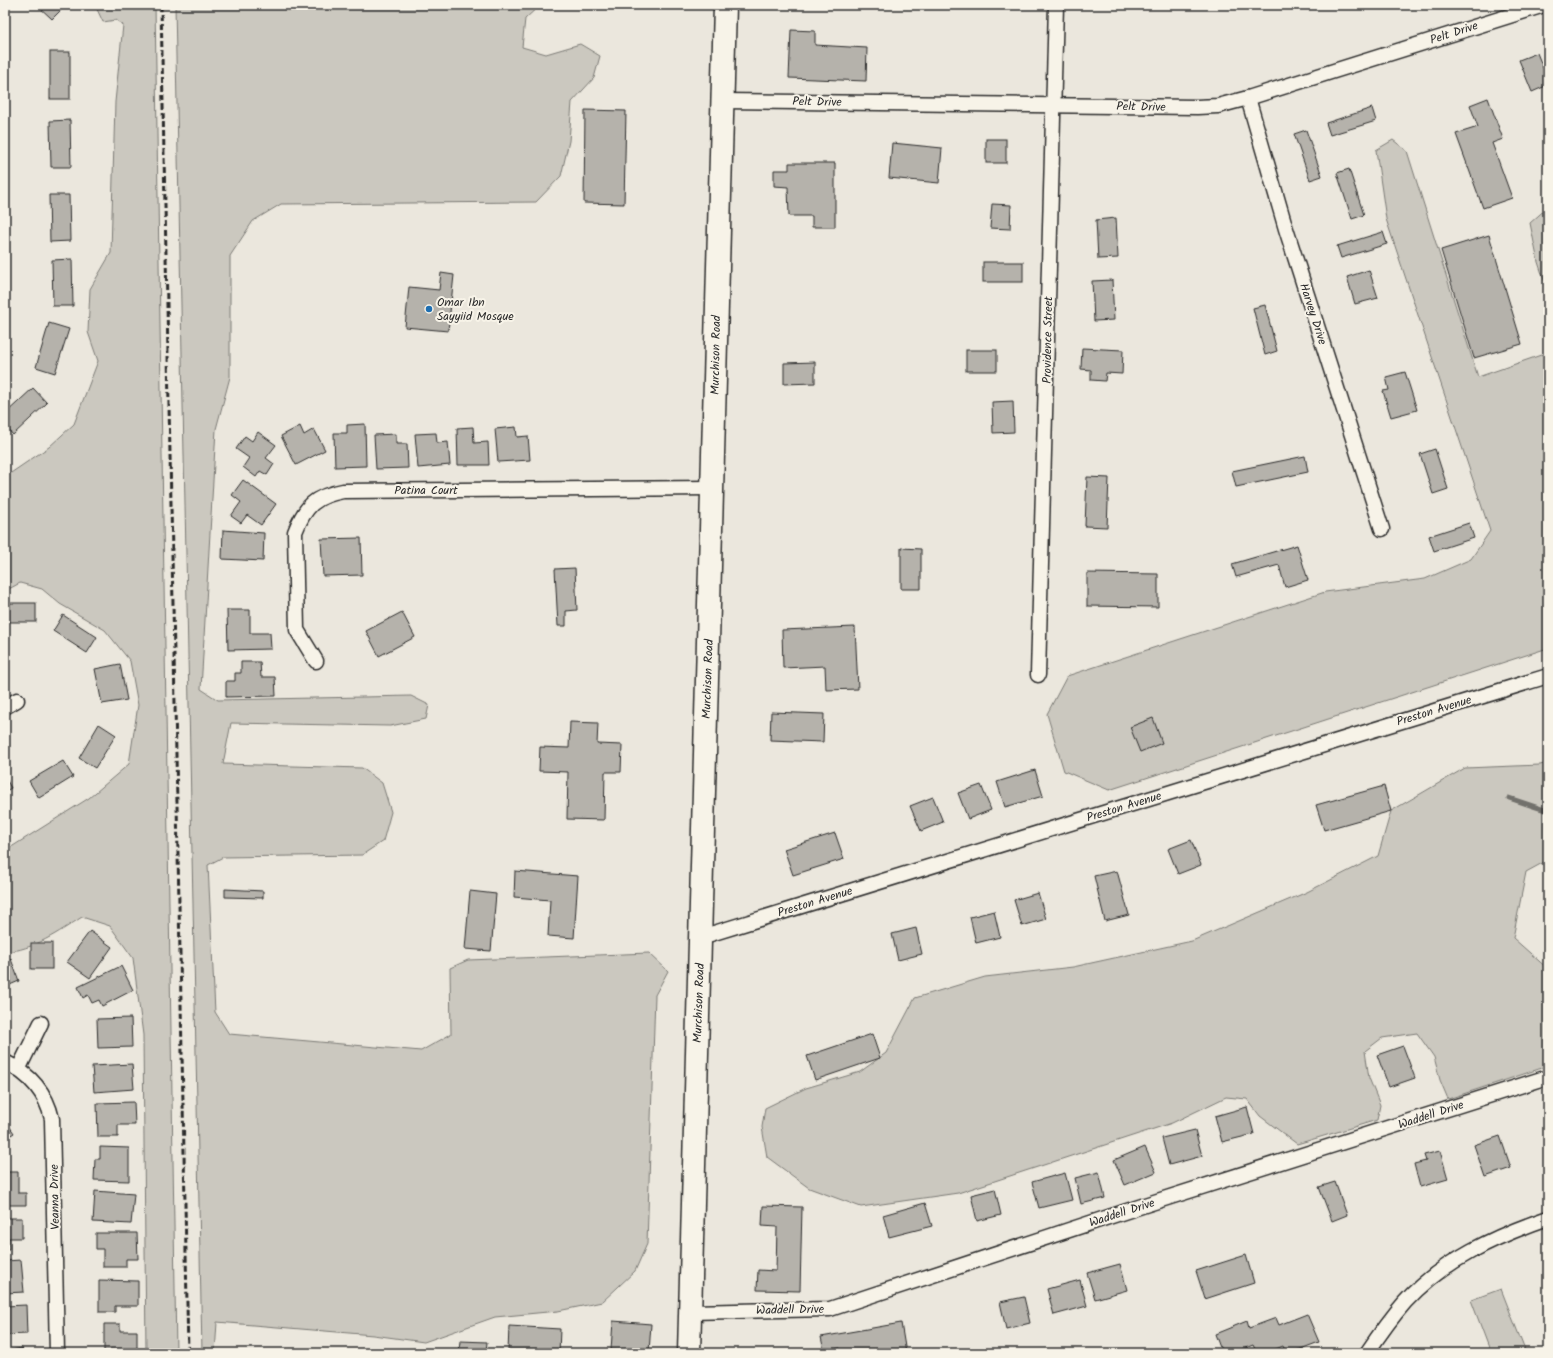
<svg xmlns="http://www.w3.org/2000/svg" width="1553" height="1358" font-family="Kalam,sans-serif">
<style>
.green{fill:#cbc8bf;stroke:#7b7a75}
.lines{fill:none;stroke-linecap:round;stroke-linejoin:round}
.stream{stroke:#72716c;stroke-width:5}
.building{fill:#b5b2ab;stroke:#2b2b2b}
.minor-casing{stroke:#2b2b2b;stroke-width:17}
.primary-casing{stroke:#2b2b2b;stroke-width:25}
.minor{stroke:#f7f3e8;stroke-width:14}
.primary{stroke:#f7f3e8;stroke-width:22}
.rail{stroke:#2b2b2b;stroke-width:3;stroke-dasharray:6 3;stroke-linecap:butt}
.poi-dot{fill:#1f6fb2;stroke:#f7f3e8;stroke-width:1.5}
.labels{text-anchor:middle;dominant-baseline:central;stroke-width:4;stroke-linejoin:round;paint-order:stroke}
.street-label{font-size:12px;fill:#2b2b2b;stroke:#f7f3e8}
.poi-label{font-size:12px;fill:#2b2b2b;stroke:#f7f3e8;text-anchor:start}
</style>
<rect width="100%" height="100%" fill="#ebe7dd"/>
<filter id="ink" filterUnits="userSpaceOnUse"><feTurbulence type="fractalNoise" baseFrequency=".025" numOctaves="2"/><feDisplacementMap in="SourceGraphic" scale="8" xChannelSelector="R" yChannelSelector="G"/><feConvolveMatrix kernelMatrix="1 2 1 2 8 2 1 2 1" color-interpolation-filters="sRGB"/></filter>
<g filter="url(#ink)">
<!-- green -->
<g class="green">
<path d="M 95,5 L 155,5 L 176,1353 L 146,1353 L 143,1035 L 133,958 L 110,926 L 82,917 C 59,932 33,950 5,952 L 5,851 L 89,798 L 129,764 L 138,705 L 130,661 L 105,630 L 60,604 L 42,589 L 20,583 L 5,591 L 5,477 L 49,447 L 74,424 L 98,361 L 88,332 L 90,289 L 111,253 L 115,102 L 123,25 L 116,20 L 103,22 Z"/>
<path d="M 175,5 L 540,5 L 525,19 L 522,47 L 546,54 L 580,44 L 600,56 L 594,78 L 572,102 L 569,141 L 561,176 L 536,202 L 281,204 L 253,221 L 230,256 L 230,377 L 216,429 L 201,689 L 218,700 L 411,696 L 429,705 L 426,719 L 390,726 L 231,723 L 223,764 L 362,768 L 382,783 L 391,812 L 383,841 L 362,855 L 223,857 L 208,865 L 215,1012 L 229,1034 L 421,1051 L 451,1034 L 450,968 L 468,960 L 649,953 L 668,971 L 655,995 L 647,1244 L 635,1271 L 602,1302 L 558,1311 L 495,1317 L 424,1342 L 373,1335 L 217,1322 L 215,1353 L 202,1353 Z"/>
<path d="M 1393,140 L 1407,151 L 1478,377 L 1541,355 L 1548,350 L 1548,648 L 1109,790 L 1064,771 L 1047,714 L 1067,676 L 1325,592 L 1425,579 L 1471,559 L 1490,531 L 1386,219 L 1376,150 Z"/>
<path d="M 1548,207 L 1548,292 L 1538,262 L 1530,223 Z"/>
<path d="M 1548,763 L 1548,860 L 1526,872 L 1513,938 L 1548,969 L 1548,1066 L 1448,1099 L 1440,1080 L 1434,1057 L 1417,1033 L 1382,1038 L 1365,1051 L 1369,1078 L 1380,1105 L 1377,1120 L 1297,1144 L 1260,1116 L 1247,1099 L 1226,1097 L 1172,1123 L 958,1193 L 861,1207 L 809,1188 L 767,1157 L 762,1127 L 765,1108 L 806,1088 L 860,1072 L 886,1053 L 915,998 L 985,977 L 1073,967 L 1192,941 L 1307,892 L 1378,856 L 1391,811 L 1465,768 L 1540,765 Z"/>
<path d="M 1501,1289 L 1526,1353 L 1491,1353 L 1471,1300 Z"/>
</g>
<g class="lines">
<!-- stream -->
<path class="stream" d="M 1509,798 L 1548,811"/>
</g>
<!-- building -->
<g class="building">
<path d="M 37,5 L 66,5 L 52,19 Z"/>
<path d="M 791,30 L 815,31 L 815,45 L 867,48 L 866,81 L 789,78 Z"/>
<rect x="50" y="52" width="20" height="47"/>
<path d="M 1537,53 L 1548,80 L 1548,85 L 1532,92 L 1519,60 Z"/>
<path d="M 1488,98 L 1503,139 L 1492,143 L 1512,198 L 1483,208 L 1456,134 L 1478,127 L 1470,105 Z"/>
<path d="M 1372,108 L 1376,121 L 1330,135 L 1326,123 Z"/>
<path d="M 585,110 L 626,111 L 624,204 L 584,203 Z"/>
<path d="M 70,120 L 71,167 L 51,167 L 50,121 Z"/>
<path d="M 1306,130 L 1322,176 L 1310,180 L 1294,134 Z"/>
<rect x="986" y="139" width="20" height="24"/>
<path d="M 892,143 L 942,148 L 939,183 L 889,178 Z"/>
<path d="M 789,163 L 835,163 L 835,227 L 812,227 L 812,216 L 789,216 L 788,187 L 774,186 L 774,170 L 789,170 Z"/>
<path d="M 1349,169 L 1364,215 L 1352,219 L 1337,173 Z"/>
<path d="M 49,195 L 69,195 L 70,241 L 50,242 Z"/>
<path d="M 992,204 L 1011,205 L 1010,229 L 990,228 Z"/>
<path d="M 1116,218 L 1118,258 L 1098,259 L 1096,220 Z"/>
<path d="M 1383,232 L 1387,244 L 1341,258 L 1337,246 Z"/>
<path d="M 1489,235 L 1522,344 L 1474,358 L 1441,250 Z"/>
<path d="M 72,259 L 73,306 L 53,306 L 52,260 Z"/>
<rect x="983" y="262" width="40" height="20"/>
<path d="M 1369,270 L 1378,298 L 1355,304 L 1347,277 Z"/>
<path d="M 441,273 L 454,275 L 448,331 L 405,327 L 409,287 L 439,290 Z"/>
<path d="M 1112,280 L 1114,320 L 1094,321 L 1092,281 Z"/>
<path d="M 1265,305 L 1277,351 L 1265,355 L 1253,308 Z"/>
<path d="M 49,323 L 69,329 L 55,373 L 36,367 Z"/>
<path d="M 1082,348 L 1123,350 L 1122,374 L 1106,373 L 1105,381 L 1091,380 L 1091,370 L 1081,369 Z"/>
<rect x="966" y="350" width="31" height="21"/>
<path d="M 815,362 L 815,383 L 784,384 L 784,363 Z"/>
<path d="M 1405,372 L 1417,410 L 1391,417 L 1383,391 L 1389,390 L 1386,377 Z"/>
<path d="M 33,388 L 47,403 L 13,435 L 5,426 L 5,414 Z"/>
<path d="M 1013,401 L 1014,432 L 993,433 L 992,402 Z"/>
<path d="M 365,424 L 366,466 L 335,467 L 334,433 L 347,433 L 347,425 Z"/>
<path d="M 300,426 L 304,435 L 314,429 L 325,450 L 296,465 L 281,436 Z"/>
<path d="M 473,427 L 474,443 L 488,442 L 489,465 L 458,465 L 457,428 Z"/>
<path d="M 516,427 L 517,437 L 528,436 L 530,460 L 498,462 L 495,429 Z"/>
<path d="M 258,432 L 276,445 L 266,458 L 274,464 L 267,475 L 260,471 L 256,477 L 243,467 L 249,458 L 236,449 L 245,436 L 252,441 Z"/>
<path d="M 436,433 L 437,443 L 448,442 L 450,465 L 418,468 L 415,434 Z"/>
<path d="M 396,434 L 396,444 L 407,444 L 408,468 L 376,469 L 374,435 Z"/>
<path d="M 1435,449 L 1448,489 L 1433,494 L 1420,454 Z"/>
<path d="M 1305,456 L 1308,472 L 1236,487 L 1232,471 Z"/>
<path d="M 1087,477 L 1109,478 L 1107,527 L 1085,526 Z"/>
<path d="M 243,480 L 276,504 L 261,525 L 247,515 L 241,523 L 231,516 L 241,502 L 232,495 Z"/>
<path d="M 1469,523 L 1474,538 L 1434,551 L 1429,536 Z"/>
<path d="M 223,530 L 264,533 L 263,561 L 222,559 Z"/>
<path d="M 361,538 L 362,575 L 323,576 L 321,539 Z"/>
<path d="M 1297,545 L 1308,580 L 1285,587 L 1279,565 L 1236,577 L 1232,564 Z"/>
<path d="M 901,548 L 921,549 L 921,589 L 901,589 Z"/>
<path d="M 575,568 L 577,610 L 566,611 L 566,626 L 558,626 L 555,569 Z"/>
<path d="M 1087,573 L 1158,574 L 1158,607 L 1087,606 Z"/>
<rect x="5" y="603" width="31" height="19"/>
<path d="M 227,610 L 250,610 L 250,633 L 270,633 L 271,649 L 228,650 Z"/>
<path d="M 402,612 L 415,637 L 379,656 L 366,631 Z"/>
<path d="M 63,615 L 97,637 L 87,653 L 53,631 Z"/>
<path d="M 855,627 L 858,689 L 826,690 L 825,666 L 783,668 L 782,630 Z"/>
<path d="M 241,662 L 260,662 L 261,677 L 275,677 L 276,696 L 226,697 L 226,681 L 235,681 L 235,673 L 241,673 Z"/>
<path d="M 120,664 L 127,700 L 102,704 L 95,669 Z"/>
<path d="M 771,712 L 824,714 L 823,742 L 770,740 Z"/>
<path d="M 1153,718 L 1162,743 L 1140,752 L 1130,727 Z"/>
<path d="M 570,722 L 598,723 L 597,744 L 622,745 L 621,772 L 605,772 L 604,820 L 567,819 L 568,772 L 539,771 L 540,747 L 569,748 Z"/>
<path d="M 99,724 L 116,735 L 95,768 L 79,758 Z"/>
<path d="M 63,761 L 73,777 L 39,798 L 29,781 Z"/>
<path d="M 1035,770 L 1043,796 L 1005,807 L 997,782 Z"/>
<path d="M 5,777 L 11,788 L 5,792 Z"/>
<path d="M 981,785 L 991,810 L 968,819 L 958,793 Z"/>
<path d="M 1384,786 L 1391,811 L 1324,830 L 1316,805 Z"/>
<path d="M 933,797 L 943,822 L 921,831 L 910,806 Z"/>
<path d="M 835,833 L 844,859 L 793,875 L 784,849 Z"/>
<path d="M 1191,840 L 1201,865 L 1178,874 L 1168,849 Z"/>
<path d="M 515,871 L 578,876 L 574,938 L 548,936 L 550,900 L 514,897 Z"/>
<path d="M 1117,871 L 1129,915 L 1105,921 L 1094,876 Z"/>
<path d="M 225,889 L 263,891 L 263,898 L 225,897 Z"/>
<path d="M 470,891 L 496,894 L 491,951 L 465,949 Z"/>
<path d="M 1038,893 L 1046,919 L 1022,926 L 1014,900 Z"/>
<path d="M 994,911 L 1000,937 L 976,943 L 970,917 Z"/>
<path d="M 916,928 L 922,954 L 898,960 L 892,934 Z"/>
<path d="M 90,931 L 112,947 L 90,978 L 67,962 Z"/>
<rect x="31" y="943" width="21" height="26"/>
<path d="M 11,959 L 19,981 L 5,987 L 5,961 Z"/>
<path d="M 121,966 L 133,990 L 102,1006 L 99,1000 L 92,1003 L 88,995 L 83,998 L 78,987 Z"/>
<path d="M 131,1018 L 132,1047 L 98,1048 L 97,1019 Z"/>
<path d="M 872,1034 L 880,1058 L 815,1080 L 807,1056 Z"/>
<path d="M 1403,1046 L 1415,1078 L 1389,1087 L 1377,1055 Z"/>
<path d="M 132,1064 L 134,1089 L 94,1092 L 92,1066 Z"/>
<path d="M 134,1102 L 135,1125 L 118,1125 L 118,1137 L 98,1137 L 97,1103 Z"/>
<path d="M 1247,1107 L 1254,1134 L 1222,1142 L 1215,1116 Z"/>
<path d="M 5,1120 L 14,1133 L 5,1139 Z"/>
<path d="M 1195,1130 L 1202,1156 L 1169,1165 L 1162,1138 Z"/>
<path d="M 1500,1136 L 1511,1168 L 1485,1177 L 1474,1145 Z"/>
<path d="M 100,1147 L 129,1148 L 129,1181 L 94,1180 L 95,1159 L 100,1159 Z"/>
<path d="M 1145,1147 L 1156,1172 L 1125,1185 L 1114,1160 Z"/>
<path d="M 1440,1151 L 1448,1179 L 1420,1187 L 1414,1164 L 1426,1161 L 1424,1155 Z"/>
<path d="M 6,1172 L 18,1172 L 18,1193 L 26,1193 L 26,1205 L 5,1205 Z"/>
<path d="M 1099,1172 L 1105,1198 L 1081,1204 L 1075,1178 Z"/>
<path d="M 1065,1173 L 1072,1200 L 1039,1208 L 1032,1182 Z"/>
<path d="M 1335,1182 L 1347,1215 L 1332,1221 L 1319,1187 Z"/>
<path d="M 995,1189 L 1001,1215 L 977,1221 L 971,1195 Z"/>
<path d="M 95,1191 L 134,1194 L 131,1224 L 93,1222 Z"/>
<path d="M 925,1203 L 932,1226 L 889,1237 L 883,1215 Z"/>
<path d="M 763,1206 L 802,1207 L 800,1291 L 757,1290 L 758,1270 L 776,1271 L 777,1227 L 762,1226 Z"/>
<path d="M 5,1218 L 22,1218 L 22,1238 L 9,1238 L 9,1250 L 5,1250 Z"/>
<path d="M 96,1233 L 137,1233 L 138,1259 L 126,1259 L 126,1267 L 103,1267 L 103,1249 L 96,1249 Z"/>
<path d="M 1246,1255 L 1254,1283 L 1205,1299 L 1196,1271 Z"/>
<path d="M 21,1260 L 24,1292 L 5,1293 L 5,1261 Z"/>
<path d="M 1120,1264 L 1127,1290 L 1095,1299 L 1087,1273 Z"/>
<path d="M 99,1280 L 138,1281 L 138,1306 L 115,1306 L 115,1312 L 99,1312 Z"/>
<path d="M 1080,1280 L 1087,1306 L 1054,1315 L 1047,1289 Z"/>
<path d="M 1024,1297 L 1030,1323 L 1006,1329 L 1000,1302 Z"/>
<path d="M 26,1305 L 27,1334 L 5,1335 L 5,1306 Z"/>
<path d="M 1307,1314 L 1319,1342 L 1290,1353 L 1286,1353 L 1283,1346 L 1266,1353 L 1257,1353 L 1253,1345 L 1233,1353 L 1222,1353 L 1215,1334 L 1247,1321 L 1249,1328 L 1276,1318 L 1279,1325 Z"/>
<path d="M 613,1321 L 651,1324 L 649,1352 L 611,1350 Z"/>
<path d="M 901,1323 L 906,1353 L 841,1353 L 840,1348 L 824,1351 L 821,1337 Z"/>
<path d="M 104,1324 L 120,1324 L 120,1331 L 137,1331 L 137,1353 L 104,1353 Z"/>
<path d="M 509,1326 L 560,1329 L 559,1353 L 508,1352 Z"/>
<path d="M 460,1341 L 487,1342 L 486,1353 L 459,1353 Z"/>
<path d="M 22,1348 L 23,1353 L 5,1353 L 5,1351 Z"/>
</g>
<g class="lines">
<defs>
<g id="minor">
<path d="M 1248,98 L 1286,229 L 1382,529"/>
<path d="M 722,101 L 1197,107 L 1218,106 L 1248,98 L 1544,5"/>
<path d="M 316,661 L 297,630 L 295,532 C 305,506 315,496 343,491 L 712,488"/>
<path d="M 1038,675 L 1056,5"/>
<path d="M 5,707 L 17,700"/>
<path d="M 701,937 L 1548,676"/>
<path d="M 5,1062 C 30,1074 46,1092 52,1119 L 57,1353"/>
<path d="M 19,1068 L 41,1023"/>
<path d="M 691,1312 L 830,1309 L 1148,1204 L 1548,1077"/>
<path d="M 1367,1353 C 1379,1335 1391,1318 1405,1302 C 1443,1260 1496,1236 1548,1218"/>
</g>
<path id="primary" d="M 689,1353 L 725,5"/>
</defs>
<!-- minor casing -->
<use href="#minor" class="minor-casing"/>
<!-- primary casing -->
<use href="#primary" class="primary-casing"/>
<!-- minor -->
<use href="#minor" class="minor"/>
<!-- primary -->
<use href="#primary" class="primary"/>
<!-- rail -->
<path class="rail" d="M 161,5 L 188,1353"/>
</g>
</g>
<!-- markers -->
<circle class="poi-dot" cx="429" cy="309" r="4"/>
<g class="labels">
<!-- street labels -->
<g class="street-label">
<text transform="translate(1454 33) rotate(-18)">Pelt Drive</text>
<text transform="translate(817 102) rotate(1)">Pelt Drive</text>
<text transform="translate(1141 107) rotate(1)">Pelt Drive</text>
<text transform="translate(1313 314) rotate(72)">Harvey Drive</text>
<text transform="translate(1048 340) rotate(-89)">Providence Street</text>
<text transform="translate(716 355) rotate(-89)">Murchison Road</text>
<text x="426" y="490">Patina Court</text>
<text transform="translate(708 679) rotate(-88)">Murchison Road</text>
<text transform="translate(1434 711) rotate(-17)">Preston Avenue</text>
<text transform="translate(1124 807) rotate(-17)">Preston Avenue</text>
<text transform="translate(815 902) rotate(-17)">Preston Avenue</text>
<text transform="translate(699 1003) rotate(-88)">Murchison Road</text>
<text transform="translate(1431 1115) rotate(-18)">Waddell Drive</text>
<text transform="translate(55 1197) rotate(-91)">Veanna Drive</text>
<text transform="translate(1122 1213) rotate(-18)">Waddell Drive</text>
<text transform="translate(790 1310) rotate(-1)">Waddell Drive</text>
</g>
<!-- poi labels -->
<g class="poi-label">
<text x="437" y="302">Omar Ibn<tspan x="437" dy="14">Sayyiid Mosque</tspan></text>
</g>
</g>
<!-- margin -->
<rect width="1553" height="1358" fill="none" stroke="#f7f3e8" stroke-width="20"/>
<rect x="10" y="10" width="1533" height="1338" fill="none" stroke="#2b2b2b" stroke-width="1.5" filter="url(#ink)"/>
</svg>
